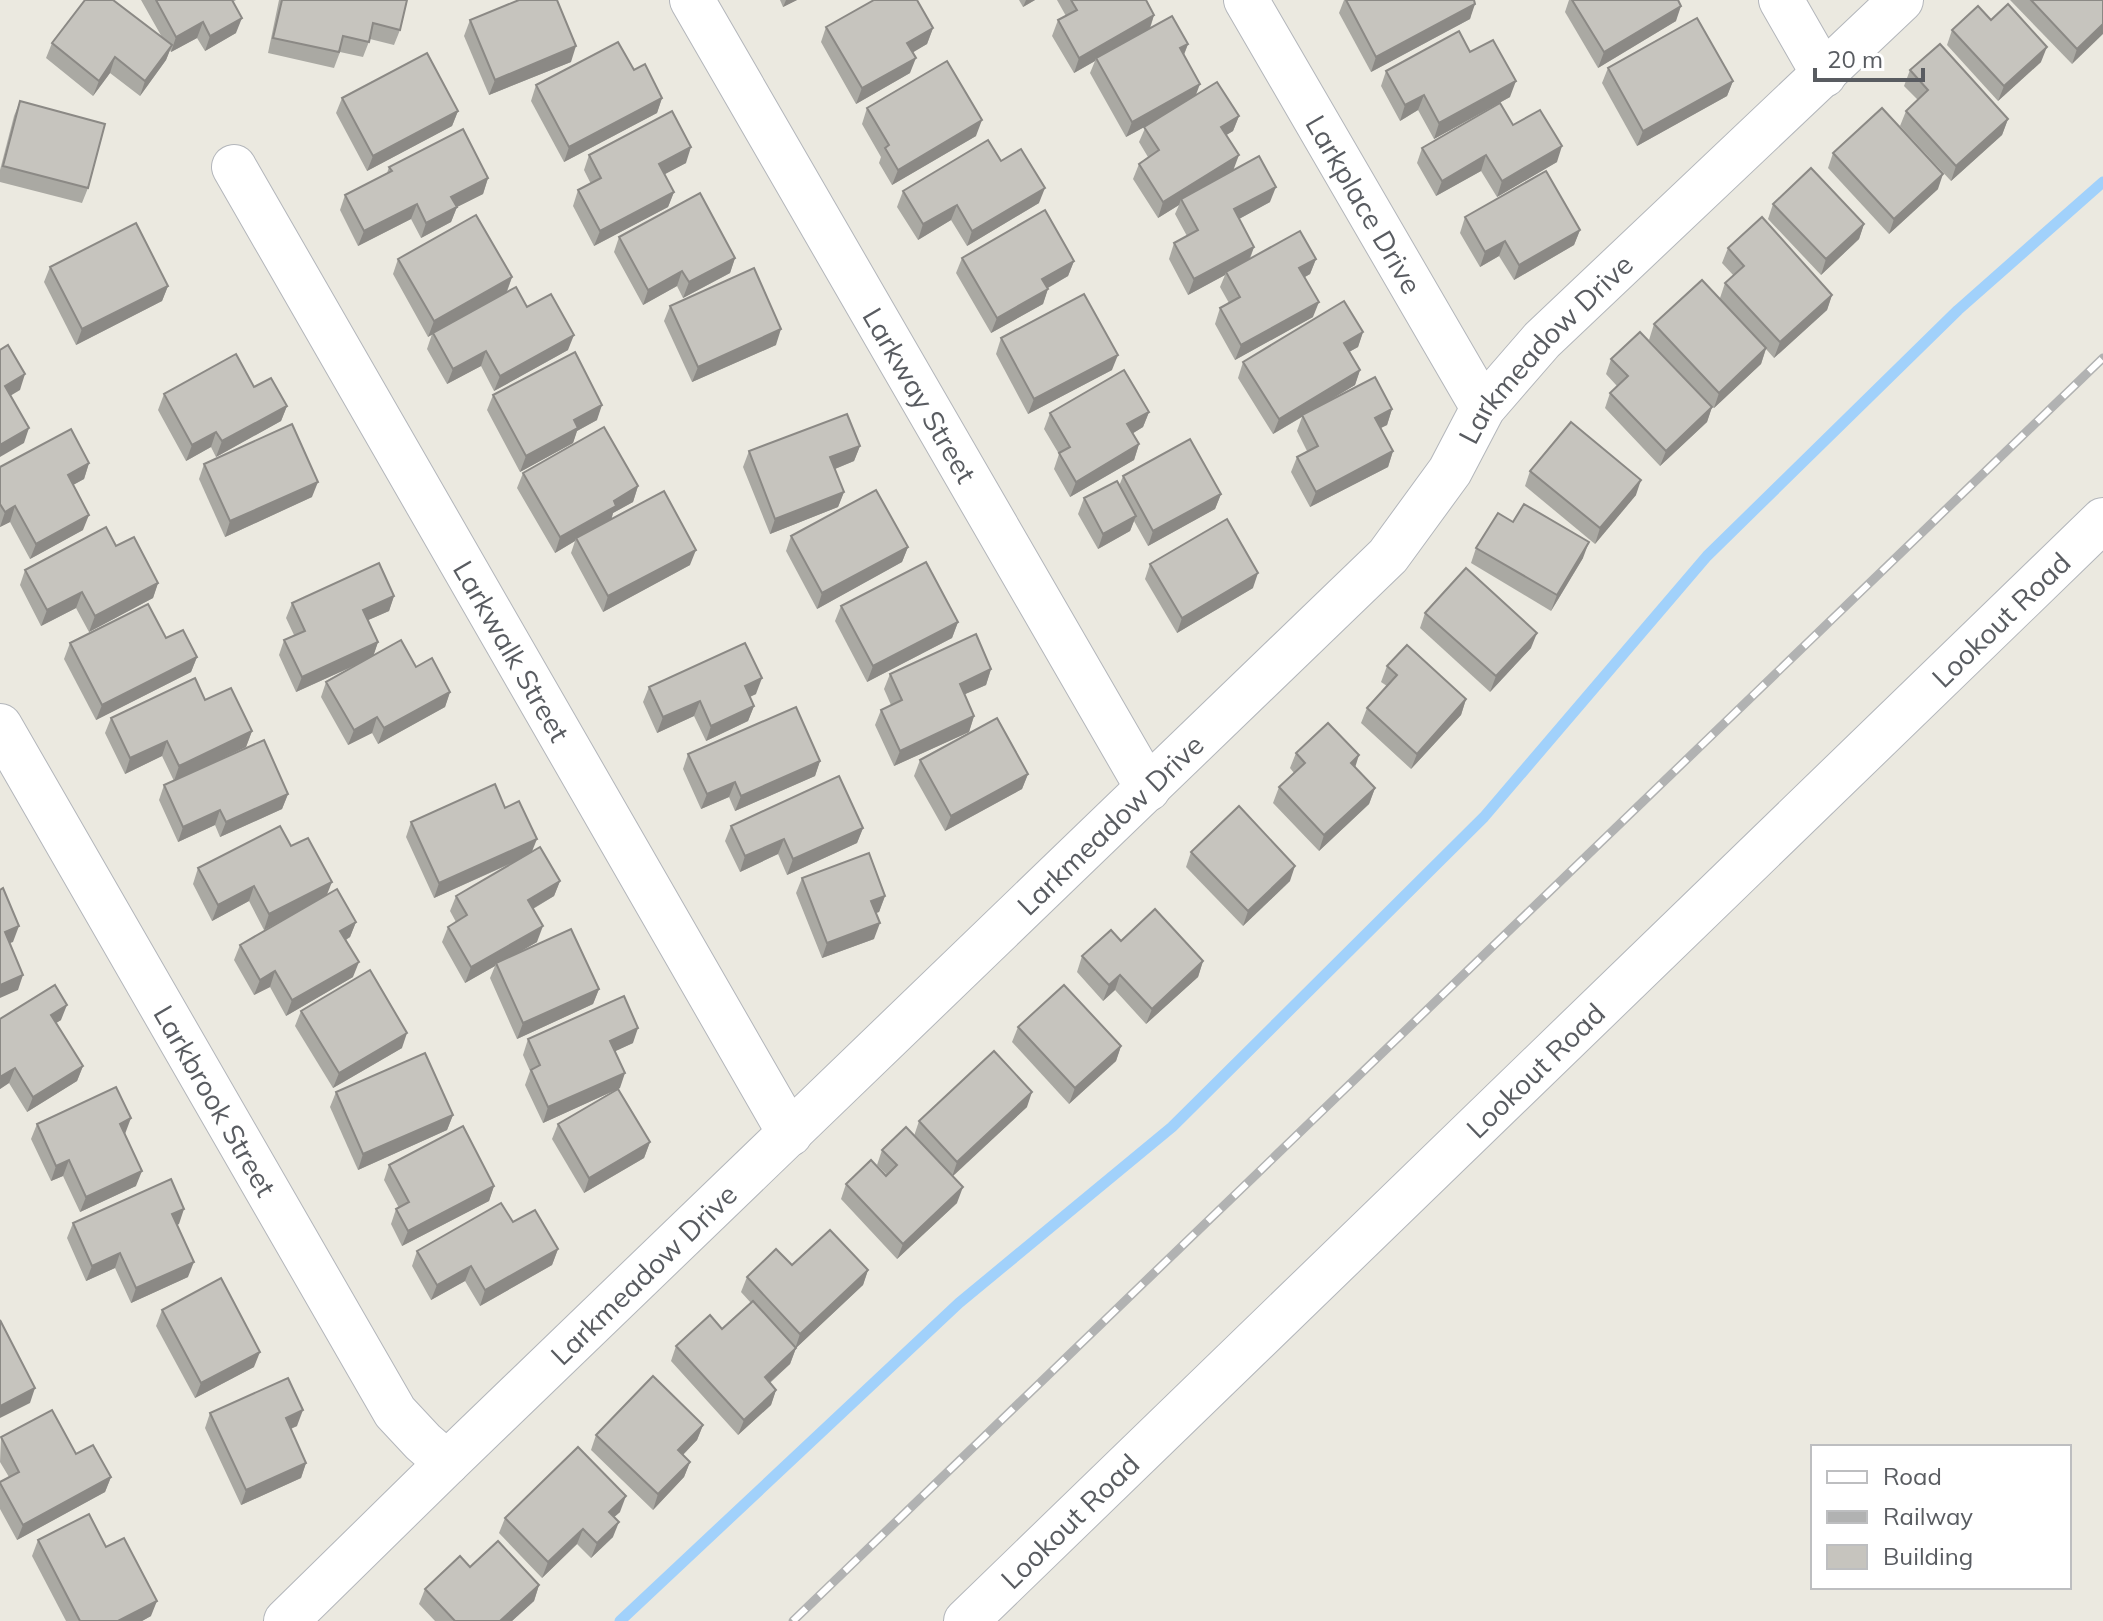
<svg xmlns="http://www.w3.org/2000/svg" width="2103" height="1621" font-family="Mulish,sans-serif">
<style>
.lines{fill:none;stroke-linecap:round;stroke-linejoin:round}
.stream{stroke:#a1d1fb;stroke-width:11}
.minor-casing{stroke:#b3b6bb;stroke-width:46}
.minor{stroke:#fff;stroke-width:44}
.rail-casing{stroke:#b1b2b2;stroke-width:9}
.rail{stroke:#fff;stroke-width:6;stroke-dasharray:18;stroke-linecap:butt}
.wall{fill:#aaa9a3}
.shaded-wall{fill:#8b8985}
.building{fill:#c6c4be;stroke:#8b8985;stroke-width:2}
.labels{text-anchor:middle;dominant-baseline:central;stroke-width:6;stroke-linejoin:round;paint-order:stroke}
.street-label{font-size:28px;fill:#595c61;stroke:#fff}
</style>
<rect width="100%" height="100%" fill="#ebe9e0"/>
<g class="lines">
<!-- stream -->
<path class="stream" d="M 620,1621 L 959,1303 L 1172,1127 L 1484,817 L 1707,556 L 1958,310 L 2103,182"/>
<defs>
<g id="minor">
<path id="s1" d="M 692,0 L 1148,789"/>
<path id="s2" d="M 1246,0 L 1483,408"/>
<path d="M 1781,0 L 1824,75"/>
<path id="s3" d="M 234,167 L 790,1134"/>
<path id="s4" d="M 0,726 L 395,1412 L 423,1442 L 447,1463"/>
<path id="s5" d="M 286,1621 L 447,1463 L 1388,556 L 1450,471 L 1483,408 L 1542,340 L 1901,0"/>
<path id="s6" d="M 966,1621 L 2103,520"/>
</g>
</defs>
<!-- minor casing -->
<use href="#minor" class="minor-casing"/>
<!-- minor -->
<use href="#minor" class="minor"/>
<defs>
<path id="rail" d="M 793,1621 L 2103,358"/>
</defs>
<!-- rail casing -->
<use href="#rail" class="rail-casing"/>
<!-- rail -->
<use href="#rail" class="rail"/>
</g>
<!-- wall -->
<g class="wall">
<path d="M 141,0 L 236,0 L 233,2 L 236,33 L 205,51 L 197,38 L 171,52 L 170,50 L 166,60 L 140,96 L 110,73 L 93,96 L 46,58 L 52,43 L 163,39 Z"/>
<path d="M 279,0 L 407,0 L 400,30 L 394,45 L 370,39 L 363,57 L 340,52 L 334,68 L 268,53 Z"/>
<path d="M 780,0 L 797,0 L 783,7 Z"/>
<path d="M 1019,0 L 1035,0 L 1023,7 Z"/>
<path d="M 1057,0 L 1146,0 L 1154,15 L 1150,29 L 1188,44 L 1184,55 L 1196,95 L 1239,116 L 1233,131 L 1226,135 L 1233,170 L 1270,202 L 1239,219 L 1254,247 L 1250,259 L 1316,259 L 1310,274 L 1305,277 L 1313,317 L 1235,360 L 1215,324 L 1220,308 L 1229,303 L 1220,287 L 1225,275 L 1188,295 L 1169,259 L 1174,243 L 1187,236 L 1175,214 L 1179,205 L 1158,218 L 1133,179 L 1139,164 L 1148,157 L 1139,142 L 1146,126 L 1126,137 L 1090,73 L 1095,61 L 1074,73 L 1052,36 L 1058,20 L 1066,16 Z"/>
<path d="M 1344,0 L 1474,0 L 1470,19 L 1371,72 L 1339,13 Z"/>
<path d="M 1569,0 L 1677,0 L 1676,21 L 1598,68 L 1565,12 Z"/>
<path d="M 2010,0 L 2103,0 L 2072,64 Z"/>
<path d="M 470,20 L 571,62 L 489,95 L 464,36 Z"/>
<path d="M 1991,20 L 2041,62 L 1998,101 L 1947,45 L 1952,30 Z"/>
<path d="M 826,27 L 933,28 L 927,44 L 912,52 L 910,73 L 856,104 L 821,42 Z"/>
<path d="M 1470,52 L 1510,97 L 1434,139 L 1418,110 L 1400,121 L 1381,86 L 1386,71 Z"/>
<path d="M 1608,68 L 1733,81 L 1727,96 L 1637,146 L 1602,83 Z"/>
<path d="M 634,70 L 662,98 L 657,113 L 564,162 L 531,101 L 536,85 Z"/>
<path d="M 1910,70 L 2008,119 L 2002,135 L 1951,181 L 1900,126 L 1906,111 L 1918,100 L 1904,86 Z"/>
<path d="M 342,98 L 458,111 L 452,126 L 367,171 L 336,113 Z"/>
<path d="M 20,101 L 88,188 L 82,203 L 0,182 L 0,170 L 14,116 Z"/>
<path d="M 867,108 L 976,136 L 892,185 L 879,163 L 881,157 L 862,124 Z"/>
<path d="M 1513,125 L 1557,162 L 1497,197 L 1481,171 L 1436,196 L 1417,163 L 1422,148 Z"/>
<path d="M 1833,153 L 1938,189 L 1889,234 L 1828,168 Z"/>
<path d="M 589,155 L 686,163 L 664,174 L 674,192 L 668,207 L 594,246 L 573,206 L 578,190 L 591,184 L 584,170 Z"/>
<path d="M 1001,161 L 1039,203 L 967,246 L 951,220 L 918,240 L 897,207 L 903,191 Z"/>
<path d="M 389,167 L 488,178 L 483,194 L 457,207 L 451,222 L 421,238 L 411,219 L 358,246 L 340,210 L 345,195 L 387,173 Z"/>
<path d="M 1773,204 L 1864,224 L 1859,239 L 1821,275 L 1768,219 Z"/>
<path d="M 1465,217 L 1580,230 L 1574,245 L 1514,280 L 1499,256 L 1480,267 L 1460,233 Z"/>
<path d="M 619,237 L 735,258 L 730,273 L 683,298 L 677,286 L 643,305 L 614,252 Z"/>
<path d="M 1728,248 L 1832,295 L 1827,310 L 1774,358 L 1766,349 L 1761,364 L 1714,408 L 1712,407 L 1707,422 L 1660,466 L 1605,408 L 1610,393 L 1617,386 L 1606,374 L 1611,359 L 1705,399 L 1649,340 L 1654,324 L 1720,298 L 1725,283 L 1734,276 L 1722,263 Z"/>
<path d="M 962,258 L 1074,261 L 1068,276 L 1048,288 L 1043,304 L 991,333 L 956,273 Z"/>
<path d="M 398,259 L 512,277 L 507,292 L 527,307 L 568,350 L 494,391 L 481,366 L 447,384 L 427,349 L 432,334 L 428,337 L 393,274 Z"/>
<path d="M 50,267 L 168,286 L 162,301 L 76,345 L 44,282 Z"/>
<path d="M 670,306 L 776,345 L 692,382 L 664,321 Z"/>
<path d="M 1363,332 L 1358,347 L 1349,352 L 1360,370 L 1355,385 L 1317,408 L 1392,409 L 1387,425 L 1381,428 L 1393,451 L 1388,467 L 1310,507 L 1291,472 L 1297,457 L 1307,451 L 1297,431 L 1302,417 L 1273,434 L 1238,378 L 1243,362 Z"/>
<path d="M 1001,338 L 1112,370 L 1028,414 L 996,354 Z"/>
<path d="M 254,387 L 287,406 L 281,421 L 216,457 L 211,447 L 186,461 L 158,410 L 164,394 Z"/>
<path d="M 493,395 L 597,420 L 577,431 L 573,443 L 520,472 L 487,410 Z"/>
<path d="M 1149,412 L 1143,427 L 1133,433 L 1139,444 L 1134,460 L 1070,497 L 1054,469 L 1059,454 L 1044,429 L 1050,413 Z"/>
<path d="M 860,446 L 854,461 L 835,469 L 844,492 L 838,507 L 770,534 L 743,467 L 749,451 Z"/>
<path d="M 89,463 L 84,479 L 73,485 L 83,530 L 30,559 L 10,522 L 0,527 L 0,467 Z"/>
<path d="M 204,464 L 312,497 L 225,537 L 199,479 Z"/>
<path d="M 1530,471 L 1636,495 L 1595,544 L 1525,486 Z"/>
<path d="M 523,473 L 638,486 L 633,502 L 613,513 L 611,519 L 690,565 L 603,612 L 571,553 L 575,541 L 555,553 L 517,488 Z"/>
<path d="M 1123,476 L 1221,494 L 1215,509 L 1148,546 L 1134,521 L 1130,531 L 1098,549 L 1078,514 L 1084,498 L 1119,486 Z"/>
<path d="M 1513,522 L 1583,558 L 1551,611 L 1471,563 L 1476,548 Z"/>
<path d="M 791,536 L 908,547 L 902,562 L 817,609 L 786,551 Z"/>
<path d="M 116,546 L 158,583 L 153,598 L 89,632 L 76,608 L 41,626 L 20,585 L 25,570 Z"/>
<path d="M 1150,564 L 1253,588 L 1177,633 L 1145,579 Z"/>
<path d="M 394,596 L 389,611 L 368,620 L 378,642 L 373,656 L 416,667 L 450,692 L 445,707 L 378,744 L 372,733 L 348,745 L 321,697 L 326,682 L 365,661 L 296,692 L 279,655 L 284,640 L 294,635 L 286,618 L 292,603 Z"/>
<path d="M 841,606 L 958,622 L 952,638 L 867,682 L 835,621 Z"/>
<path d="M 1425,613 L 1531,648 L 1490,692 L 1420,628 Z"/>
<path d="M 166,638 L 197,657 L 191,672 L 96,720 L 64,659 L 70,643 Z"/>
<path d="M 1387,666 L 1466,699 L 1461,715 L 1411,769 L 1361,723 L 1367,708 L 1387,686 L 1381,682 Z"/>
<path d="M 991,669 L 986,685 L 965,694 L 974,716 L 969,732 L 894,766 L 875,725 L 881,710 L 891,705 L 884,689 L 890,674 Z"/>
<path d="M 649,687 L 756,694 L 750,697 L 754,706 L 748,721 L 706,741 L 694,716 L 657,733 L 643,702 Z"/>
<path d="M 111,718 L 252,731 L 246,747 L 187,775 L 288,794 L 282,809 L 220,837 L 215,825 L 178,842 L 159,800 L 164,785 L 174,781 L 162,756 L 125,774 L 105,733 Z"/>
<path d="M 1296,753 L 1355,767 L 1375,788 L 1369,804 L 1319,851 L 1273,803 L 1279,787 L 1294,773 L 1290,768 Z"/>
<path d="M 688,754 L 820,761 L 815,776 L 735,811 L 729,797 L 701,809 L 683,769 Z"/>
<path d="M 920,760 L 1028,774 L 1022,789 L 945,831 L 914,776 Z"/>
<path d="M 505,808 L 532,851 L 560,881 L 554,896 L 533,909 L 537,942 L 517,953 L 599,989 L 593,1004 L 517,1039 L 490,978 L 495,966 L 465,983 L 442,942 L 448,927 L 456,922 L 450,911 L 456,896 L 512,863 L 434,898 L 406,837 L 411,822 Z"/>
<path d="M 731,826 L 863,828 L 857,843 L 787,875 L 778,854 L 740,872 L 725,841 Z"/>
<path d="M 291,846 L 327,895 L 356,922 L 350,937 L 346,940 L 353,977 L 286,1016 L 270,987 L 254,995 L 234,960 L 240,945 L 292,915 L 264,930 L 249,901 L 212,921 L 193,884 L 198,868 Z"/>
<path d="M 1191,852 L 1290,881 L 1243,926 L 1186,867 Z"/>
<path d="M 802,878 L 885,896 L 879,912 L 876,913 L 874,939 L 822,958 L 796,893 Z"/>
<path d="M 1121,941 L 1203,961 L 1198,977 L 1146,1024 L 1115,990 L 1103,1001 L 1077,972 L 1082,956 Z"/>
<path d="M 301,1011 L 402,1048 L 333,1088 L 295,1026 Z"/>
<path d="M 0,1019 L 61,1020 L 56,1023 L 83,1066 L 77,1081 L 27,1112 L 9,1083 L 0,1089 Z"/>
<path d="M 1018,1027 L 1121,1046 L 1116,1061 L 1069,1104 L 1012,1042 Z"/>
<path d="M 528,1039 L 633,1043 L 615,1051 L 620,1088 L 543,1123 L 525,1085 L 530,1071 L 523,1055 Z"/>
<path d="M 336,1092 L 453,1115 L 447,1130 L 358,1170 L 330,1107 Z"/>
<path d="M 1027,1107 L 952,1176 L 957,1203 L 897,1259 L 841,1199 L 846,1184 L 887,1175 L 877,1165 L 882,1150 L 914,1136 L 919,1121 Z"/>
<path d="M 37,1124 L 125,1134 L 136,1186 L 80,1212 L 63,1176 L 51,1181 L 31,1139 Z"/>
<path d="M 558,1124 L 650,1142 L 644,1158 L 584,1193 L 552,1139 Z"/>
<path d="M 389,1165 L 494,1186 L 489,1201 L 402,1246 L 391,1224 L 396,1209 L 399,1208 L 384,1180 Z"/>
<path d="M 73,1223 L 179,1224 L 177,1225 L 188,1277 L 131,1303 L 115,1268 L 86,1281 L 67,1238 Z"/>
<path d="M 558,1249 L 552,1265 L 480,1306 L 465,1281 L 431,1300 L 412,1266 L 417,1251 Z"/>
<path d="M 792,1265 L 868,1270 L 863,1285 L 796,1348 L 790,1364 L 770,1383 L 776,1390 L 771,1405 L 738,1435 L 671,1361 L 676,1346 L 722,1329 L 751,1303 L 741,1292 L 747,1277 Z"/>
<path d="M 162,1310 L 254,1367 L 195,1398 L 156,1326 Z"/>
<path d="M 210,1413 L 297,1426 L 291,1429 L 306,1463 L 301,1478 L 241,1505 L 205,1428 Z"/>
<path d="M 703,1425 L 697,1440 L 683,1455 L 690,1462 L 684,1477 L 653,1510 L 591,1450 L 596,1435 Z"/>
<path d="M 1,1437 L 76,1454 L 111,1477 L 105,1492 L 17,1540 L 0,1509 L 0,1482 L 9,1477 L 0,1462 Z"/>
<path d="M 620,1512 L 614,1517 L 613,1537 L 591,1558 L 577,1544 L 542,1578 L 499,1533 L 505,1518 Z"/>
<path d="M 38,1540 L 106,1547 L 151,1616 L 142,1621 L 66,1621 L 32,1556 Z"/>
<path d="M 470,1567 L 539,1585 L 534,1601 L 512,1621 L 435,1621 L 419,1604 L 425,1589 Z"/>
</g>
<!-- shaded-wall -->
<g class="shaded-wall">
<path d="M 786,0 L 797,0 L 783,7 Z"/>
<path d="M 1026,0 L 1035,0 L 1023,7 Z"/>
<path d="M 1475,4 L 1470,19 L 1371,72 L 1376,57 Z"/>
<path d="M 1681,6 L 1676,21 L 1598,68 L 1604,52 Z"/>
<path d="M 1154,15 L 1149,30 L 1096,58 L 1095,61 L 1074,73 L 1079,58 Z"/>
<path d="M 242,18 L 236,33 L 205,51 L 210,36 Z"/>
<path d="M 203,22 L 197,38 L 171,52 L 176,37 Z"/>
<path d="M 2103,24 L 2103,34 L 2072,64 L 2077,49 Z"/>
<path d="M 933,28 L 927,44 L 902,59 L 907,43 Z"/>
<path d="M 1188,44 L 1182,59 L 1180,48 Z"/>
<path d="M 172,45 L 166,60 L 140,96 L 145,81 Z"/>
<path d="M 576,46 L 571,62 L 489,95 L 495,80 Z"/>
<path d="M 2047,47 L 2041,62 L 1998,101 L 2004,86 Z"/>
<path d="M 115,57 L 110,73 L 93,96 L 99,81 Z"/>
<path d="M 916,58 L 910,73 L 856,104 L 862,88 Z"/>
<path d="M 1516,81 L 1510,97 L 1434,139 L 1439,123 Z"/>
<path d="M 1733,81 L 1727,96 L 1637,146 L 1643,131 Z"/>
<path d="M 1200,84 L 1194,100 L 1126,137 L 1132,122 Z"/>
<path d="M 1424,95 L 1418,110 L 1400,121 L 1405,105 Z"/>
<path d="M 662,98 L 657,113 L 564,162 L 569,147 Z"/>
<path d="M 458,111 L 452,126 L 367,171 L 373,156 Z"/>
<path d="M 1239,116 L 1233,131 L 1215,142 L 1221,127 Z"/>
<path d="M 2008,119 L 2002,135 L 1951,181 L 1956,166 Z"/>
<path d="M 982,120 L 976,136 L 892,185 L 898,170 Z"/>
<path d="M 1562,146 L 1557,162 L 1497,197 L 1502,181 Z"/>
<path d="M 691,147 L 686,163 L 654,180 L 659,164 Z"/>
<path d="M 1239,155 L 1233,171 L 1181,199 L 1179,205 L 1158,218 L 1163,202 Z"/>
<path d="M 1486,155 L 1481,171 L 1436,196 L 1442,181 Z"/>
<path d="M 1943,174 L 1938,189 L 1889,234 L 1894,219 Z"/>
<path d="M 488,178 L 483,194 L 457,207 L 451,222 L 421,238 L 426,223 L 451,197 Z"/>
<path d="M 1276,187 L 1270,202 L 1228,225 L 1234,209 Z"/>
<path d="M 1045,188 L 1039,203 L 967,246 L 972,231 Z"/>
<path d="M 674,192 L 668,207 L 594,246 L 600,231 Z"/>
<path d="M 417,204 L 411,219 L 358,246 L 364,231 Z"/>
<path d="M 957,205 L 951,220 L 918,240 L 923,224 Z"/>
<path d="M 1864,224 L 1859,239 L 1821,275 L 1826,259 Z"/>
<path d="M 1580,230 L 1574,245 L 1514,280 L 1519,265 Z"/>
<path d="M 1505,241 L 1499,256 L 1480,267 L 1485,252 Z"/>
<path d="M 1254,247 L 1248,262 L 1226,272 L 1225,275 L 1188,295 L 1194,279 Z"/>
<path d="M 735,258 L 730,273 L 683,298 L 689,282 Z"/>
<path d="M 1316,259 L 1310,274 L 1294,283 L 1299,268 Z"/>
<path d="M 1074,261 L 1068,276 L 1037,294 L 1042,279 Z"/>
<path d="M 682,271 L 677,286 L 643,305 L 648,290 Z"/>
<path d="M 512,277 L 506,293 L 428,337 L 434,321 Z"/>
<path d="M 168,286 L 162,301 L 76,345 L 82,329 Z"/>
<path d="M 1048,289 L 1043,304 L 991,333 L 997,318 Z"/>
<path d="M 1832,295 L 1827,310 L 1774,358 L 1780,342 Z"/>
<path d="M 1319,302 L 1313,317 L 1235,360 L 1241,345 Z"/>
<path d="M 781,329 L 776,345 L 692,382 L 698,367 Z"/>
<path d="M 1363,332 L 1358,347 L 1338,358 L 1344,343 Z"/>
<path d="M 574,335 L 568,350 L 494,391 L 500,376 Z"/>
<path d="M 1766,348 L 1761,364 L 1714,408 L 1719,393 Z"/>
<path d="M 486,351 L 481,366 L 447,384 L 453,369 Z"/>
<path d="M 1118,355 L 1112,370 L 1028,414 L 1034,399 Z"/>
<path d="M 1360,370 L 1355,385 L 1273,434 L 1279,419 Z"/>
<path d="M 25,374 L 20,390 L 0,402 L 5,386 Z"/>
<path d="M 602,405 L 597,420 L 577,431 L 573,443 L 520,472 L 526,456 L 574,420 Z"/>
<path d="M 287,406 L 281,421 L 216,457 L 222,441 Z"/>
<path d="M 1712,407 L 1707,422 L 1660,466 L 1666,451 Z"/>
<path d="M 1392,409 L 1387,425 L 1370,433 L 1375,418 Z"/>
<path d="M 1149,412 L 1143,427 L 1122,440 L 1127,424 Z"/>
<path d="M 29,428 L 24,443 L 0,457 L 0,445 Z"/>
<path d="M 216,432 L 211,447 L 186,461 L 192,445 Z"/>
<path d="M 1139,444 L 1134,460 L 1070,497 L 1076,482 Z"/>
<path d="M 860,446 L 854,461 L 825,473 L 830,457 Z"/>
<path d="M 1393,451 L 1388,467 L 1310,507 L 1316,492 Z"/>
<path d="M 89,463 L 84,479 L 62,491 L 68,475 Z"/>
<path d="M 1641,480 L 1636,495 L 1595,544 L 1600,528 Z"/>
<path d="M 318,482 L 312,497 L 225,537 L 230,521 Z"/>
<path d="M 638,486 L 633,502 L 613,513 L 611,521 L 576,538 L 575,541 L 555,553 L 560,537 L 614,501 Z"/>
<path d="M 844,492 L 838,507 L 770,534 L 775,519 Z"/>
<path d="M 1221,494 L 1215,509 L 1148,546 L 1153,531 Z"/>
<path d="M 15,506 L 10,522 L 0,527 L 5,512 Z"/>
<path d="M 89,515 L 83,530 L 30,559 L 36,544 Z"/>
<path d="M 1136,516 L 1130,531 L 1098,549 L 1103,534 Z"/>
<path d="M 1589,542 L 1583,558 L 1551,611 L 1557,595 Z"/>
<path d="M 908,547 L 902,562 L 817,609 L 822,593 Z"/>
<path d="M 696,550 L 690,565 L 603,612 L 608,596 Z"/>
<path d="M 1258,573 L 1253,588 L 1177,633 L 1182,618 Z"/>
<path d="M 158,583 L 153,598 L 89,632 L 95,616 Z"/>
<path d="M 82,592 L 76,608 L 41,626 L 47,610 Z"/>
<path d="M 394,596 L 389,611 L 357,625 L 363,610 Z"/>
<path d="M 958,622 L 952,638 L 867,682 L 873,666 Z"/>
<path d="M 1537,633 L 1531,648 L 1490,692 L 1496,676 Z"/>
<path d="M 378,642 L 373,657 L 296,692 L 302,677 Z"/>
<path d="M 197,657 L 191,672 L 96,720 L 102,705 Z"/>
<path d="M 991,669 L 986,685 L 954,699 L 960,684 Z"/>
<path d="M 762,678 L 756,694 L 740,701 L 745,686 Z"/>
<path d="M 450,692 L 445,707 L 378,744 L 384,728 Z"/>
<path d="M 1466,699 L 1461,715 L 1411,769 L 1417,754 Z"/>
<path d="M 700,701 L 694,716 L 657,733 L 663,717 Z"/>
<path d="M 754,706 L 748,721 L 706,741 L 711,726 Z"/>
<path d="M 974,716 L 969,732 L 894,766 L 900,751 Z"/>
<path d="M 377,717 L 372,733 L 348,745 L 354,730 Z"/>
<path d="M 252,731 L 246,747 L 174,781 L 179,766 Z"/>
<path d="M 167,741 L 162,756 L 125,774 L 130,758 Z"/>
<path d="M 1359,755 L 1354,771 L 1351,763 Z"/>
<path d="M 820,761 L 815,776 L 735,811 L 741,796 Z"/>
<path d="M 1028,774 L 1022,789 L 945,831 L 951,816 Z"/>
<path d="M 735,782 L 729,797 L 701,809 L 707,794 Z"/>
<path d="M 1375,788 L 1369,804 L 1319,851 L 1324,835 Z"/>
<path d="M 288,794 L 282,809 L 220,837 L 226,822 Z"/>
<path d="M 220,810 L 215,825 L 178,842 L 183,827 Z"/>
<path d="M 863,828 L 857,843 L 787,875 L 793,859 Z"/>
<path d="M 537,839 L 531,854 L 434,898 L 439,883 Z"/>
<path d="M 784,839 L 778,854 L 740,872 L 745,856 Z"/>
<path d="M 1295,866 L 1290,881 L 1243,926 L 1248,911 Z"/>
<path d="M 560,881 L 554,896 L 522,915 L 528,900 Z"/>
<path d="M 332,882 L 326,897 L 264,930 L 269,914 Z"/>
<path d="M 254,886 L 249,901 L 212,921 L 218,905 Z"/>
<path d="M 885,896 L 879,912 L 866,916 L 871,901 Z"/>
<path d="M 356,922 L 350,937 L 335,946 L 340,931 Z"/>
<path d="M 880,923 L 874,939 L 822,958 L 827,943 Z"/>
<path d="M 19,926 L 13,942 L 0,947 L 5,932 Z"/>
<path d="M 543,926 L 537,942 L 497,965 L 496,963 L 495,966 L 465,983 L 471,967 Z"/>
<path d="M 1203,961 L 1198,977 L 1146,1024 L 1152,1009 Z"/>
<path d="M 359,962 L 353,977 L 286,1016 L 292,1000 Z"/>
<path d="M 275,971 L 270,987 L 254,995 L 260,980 Z"/>
<path d="M 23,975 L 18,990 L 0,998 L 0,985 Z"/>
<path d="M 1120,975 L 1115,990 L 1103,1001 L 1109,985 Z"/>
<path d="M 599,989 L 593,1004 L 517,1039 L 523,1023 Z"/>
<path d="M 67,1005 L 61,1020 L 45,1030 L 51,1015 Z"/>
<path d="M 638,1028 L 633,1043 L 605,1056 L 610,1041 Z"/>
<path d="M 407,1033 L 402,1048 L 333,1088 L 339,1073 Z"/>
<path d="M 1121,1046 L 1116,1061 L 1069,1104 L 1075,1088 Z"/>
<path d="M 83,1066 L 77,1081 L 27,1112 L 33,1097 Z"/>
<path d="M 15,1068 L 9,1083 L 0,1089 L 0,1077 Z"/>
<path d="M 625,1073 L 620,1088 L 543,1123 L 548,1107 Z"/>
<path d="M 1032,1092 L 1027,1107 L 952,1177 L 957,1162 Z"/>
<path d="M 453,1115 L 447,1130 L 358,1170 L 363,1154 Z"/>
<path d="M 131,1118 L 125,1134 L 114,1139 L 120,1124 Z"/>
<path d="M 650,1142 L 644,1158 L 584,1193 L 589,1178 Z"/>
<path d="M 69,1160 L 63,1176 L 51,1181 L 56,1166 Z"/>
<path d="M 142,1171 L 136,1186 L 80,1212 L 86,1197 Z"/>
<path d="M 494,1186 L 489,1201 L 402,1246 L 408,1231 Z"/>
<path d="M 963,1187 L 957,1203 L 897,1259 L 903,1244 Z"/>
<path d="M 184,1209 L 179,1224 L 166,1229 L 172,1214 Z"/>
<path d="M 558,1249 L 552,1265 L 480,1306 L 485,1290 Z"/>
<path d="M 120,1253 L 115,1268 L 86,1281 L 92,1266 Z"/>
<path d="M 194,1262 L 188,1277 L 131,1303 L 136,1288 Z"/>
<path d="M 471,1266 L 465,1281 L 431,1300 L 437,1285 Z"/>
<path d="M 868,1270 L 863,1285 L 796,1348 L 790,1364 L 759,1392 L 765,1377 L 795,1349 L 800,1334 Z"/>
<path d="M 260,1352 L 254,1367 L 195,1398 L 201,1383 Z"/>
<path d="M 35,1388 L 30,1403 L 0,1418 L 0,1406 Z"/>
<path d="M 776,1390 L 771,1405 L 738,1435 L 744,1420 Z"/>
<path d="M 303,1410 L 297,1426 L 280,1433 L 286,1418 Z"/>
<path d="M 703,1425 L 697,1440 L 672,1466 L 678,1450 Z"/>
<path d="M 690,1462 L 684,1477 L 653,1510 L 658,1494 Z"/>
<path d="M 306,1463 L 301,1478 L 241,1505 L 246,1490 Z"/>
<path d="M 111,1477 L 105,1492 L 17,1540 L 23,1525 Z"/>
<path d="M 626,1496 L 620,1512 L 603,1527 L 609,1512 Z"/>
<path d="M 619,1522 L 613,1537 L 591,1558 L 597,1543 Z"/>
<path d="M 583,1529 L 577,1544 L 542,1578 L 548,1562 Z"/>
<path d="M 539,1585 L 534,1601 L 512,1621 L 500,1621 Z"/>
<path d="M 157,1601 L 151,1616 L 142,1621 L 118,1621 Z"/>
</g>
<!-- building -->
<g class="building">
<path d="M 85,0 L 113,0 L 172,45 L 145,81 L 115,57 L 99,81 L 52,43 Z"/>
<path d="M 156,0 L 232,0 L 242,18 L 210,36 L 203,22 L 176,37 Z"/>
<path d="M 282,0 L 407,0 L 400,30 L 373,23 L 369,42 L 343,36 L 339,52 L 273,38 Z"/>
<path d="M 519,0 L 557,0 L 576,46 L 495,80 L 470,20 Z"/>
<path d="M 874,0 L 917,0 L 933,28 L 907,43 L 916,58 L 862,88 L 826,27 Z"/>
<path d="M 1071,0 L 1146,0 L 1154,15 L 1079,58 L 1058,20 L 1077,10 Z"/>
<path d="M 1346,0 L 1474,0 L 1475,4 L 1376,57 Z"/>
<path d="M 1572,0 L 1678,0 L 1681,6 L 1604,52 Z"/>
<path d="M 2031,0 L 2103,0 L 2103,24 L 2077,49 Z"/>
<path d="M 2008,4 L 2047,47 L 2004,86 L 1952,30 L 1978,6 L 1991,20 Z"/>
<path d="M 1172,16 L 1188,44 L 1180,48 L 1200,84 L 1132,122 L 1096,58 Z"/>
<path d="M 1697,18 L 1733,81 L 1643,131 L 1608,68 Z"/>
<path d="M 1459,31 L 1470,52 L 1493,40 L 1516,81 L 1439,123 L 1424,95 L 1405,105 L 1386,71 Z"/>
<path d="M 618,42 L 634,70 L 645,64 L 662,98 L 569,147 L 536,85 Z"/>
<path d="M 1940,44 L 2008,119 L 1956,166 L 1906,111 L 1928,90 L 1910,70 Z"/>
<path d="M 427,53 L 458,111 L 373,156 L 342,98 Z"/>
<path d="M 947,61 L 982,120 L 898,170 L 885,148 L 889,145 L 867,108 Z"/>
<path d="M 1217,82 L 1239,116 L 1221,127 L 1239,155 L 1163,202 L 1139,164 L 1159,150 L 1144,127 Z"/>
<path d="M 20,101 L 105,124 L 88,188 L 3,166 Z"/>
<path d="M 1500,103 L 1513,125 L 1540,110 L 1562,146 L 1502,181 L 1486,155 L 1442,181 L 1422,148 Z"/>
<path d="M 1882,108 L 1943,174 L 1894,219 L 1833,153 Z"/>
<path d="M 672,111 L 691,147 L 659,164 L 674,192 L 600,231 L 578,190 L 601,178 L 589,155 Z"/>
<path d="M 463,129 L 488,178 L 451,197 L 457,207 L 426,223 L 417,204 L 364,231 L 345,195 L 392,171 L 389,167 Z"/>
<path d="M 988,140 L 1001,161 L 1021,149 L 1045,188 L 972,231 L 957,205 L 923,224 L 903,191 Z"/>
<path d="M 1259,156 L 1276,187 L 1234,209 L 1254,247 L 1194,279 L 1174,243 L 1198,230 L 1181,199 Z"/>
<path d="M 1811,168 L 1864,224 L 1826,259 L 1773,204 Z"/>
<path d="M 1546,171 L 1580,230 L 1519,265 L 1505,241 L 1485,252 L 1465,217 Z"/>
<path d="M 700,193 L 735,258 L 689,282 L 682,271 L 648,290 L 619,237 Z"/>
<path d="M 1045,210 L 1074,261 L 1042,279 L 1048,289 L 997,318 L 962,258 Z"/>
<path d="M 476,215 L 512,277 L 434,321 L 398,259 Z"/>
<path d="M 1762,217 L 1832,295 L 1780,342 L 1725,283 L 1744,266 L 1728,248 Z"/>
<path d="M 136,223 L 168,286 L 82,329 L 50,267 Z"/>
<path d="M 1300,231 L 1316,259 L 1299,268 L 1319,302 L 1241,345 L 1220,308 L 1240,297 L 1226,272 Z"/>
<path d="M 754,268 L 781,329 L 698,367 L 670,306 Z"/>
<path d="M 1702,280 L 1766,348 L 1719,393 L 1654,324 Z"/>
<path d="M 516,287 L 527,307 L 551,294 L 574,335 L 500,376 L 486,351 L 453,369 L 433,333 Z"/>
<path d="M 1084,294 L 1118,355 L 1034,399 L 1001,338 Z"/>
<path d="M 1344,301 L 1363,332 L 1344,343 L 1360,370 L 1279,419 L 1243,362 Z"/>
<path d="M 1640,332 L 1712,407 L 1666,451 L 1610,393 L 1628,376 L 1611,359 Z"/>
<path d="M 8,345 L 25,374 L 5,386 L 29,428 L 0,445 L 0,350 Z"/>
<path d="M 575,352 L 602,405 L 574,420 L 578,428 L 526,456 L 493,395 Z"/>
<path d="M 236,354 L 254,387 L 271,378 L 287,406 L 222,441 L 216,432 L 192,445 L 164,394 Z"/>
<path d="M 1124,370 L 1149,412 L 1127,424 L 1139,444 L 1076,482 L 1059,453 L 1070,447 L 1050,413 Z"/>
<path d="M 1375,377 L 1392,409 L 1375,418 L 1393,451 L 1316,492 L 1297,457 L 1318,446 L 1302,415 Z"/>
<path d="M 847,414 L 860,446 L 830,457 L 844,492 L 775,519 L 749,451 Z"/>
<path d="M 1571,422 L 1641,480 L 1600,528 L 1530,471 Z"/>
<path d="M 292,424 L 318,482 L 230,521 L 204,464 Z"/>
<path d="M 604,427 L 638,486 L 614,501 L 616,506 L 560,537 L 523,473 Z"/>
<path d="M 71,429 L 89,463 L 68,475 L 89,515 L 36,544 L 15,506 L 5,512 L 0,504 L 0,467 Z"/>
<path d="M 1190,439 L 1221,494 L 1153,531 L 1123,476 Z"/>
<path d="M 1117,481 L 1136,516 L 1103,534 L 1084,498 Z"/>
<path d="M 876,490 L 908,547 L 822,593 L 791,536 Z"/>
<path d="M 664,491 L 696,550 L 608,596 L 576,538 Z"/>
<path d="M 1524,504 L 1589,542 L 1557,595 L 1476,548 L 1498,513 L 1513,522 Z"/>
<path d="M 1227,519 L 1258,573 L 1182,618 L 1150,564 Z"/>
<path d="M 106,527 L 116,546 L 134,537 L 158,583 L 95,616 L 82,592 L 47,610 L 25,570 Z"/>
<path d="M 926,562 L 958,622 L 873,666 L 841,606 Z"/>
<path d="M 379,563 L 394,596 L 363,610 L 378,642 L 302,677 L 284,640 L 305,631 L 292,603 Z"/>
<path d="M 1466,568 L 1537,633 L 1496,676 L 1425,613 Z"/>
<path d="M 148,604 L 166,638 L 183,630 L 197,657 L 102,705 L 70,643 Z"/>
<path d="M 976,634 L 991,669 L 960,684 L 974,716 L 900,751 L 881,710 L 902,700 L 890,674 Z"/>
<path d="M 401,640 L 416,667 L 432,658 L 450,692 L 384,728 L 377,717 L 354,730 L 326,682 Z"/>
<path d="M 745,643 L 762,678 L 745,686 L 754,706 L 711,726 L 700,701 L 663,717 L 649,687 Z"/>
<path d="M 1407,645 L 1466,699 L 1417,754 L 1367,708 L 1397,675 L 1387,666 Z"/>
<path d="M 195,678 L 205,700 L 231,688 L 252,731 L 179,766 L 167,741 L 130,758 L 111,718 Z"/>
<path d="M 796,707 L 820,761 L 741,796 L 735,782 L 707,794 L 688,754 Z"/>
<path d="M 997,718 L 1028,774 L 951,816 L 920,760 Z"/>
<path d="M 1328,723 L 1359,755 L 1351,763 L 1375,788 L 1324,835 L 1279,787 L 1305,763 L 1296,753 Z"/>
<path d="M 264,740 L 288,794 L 226,822 L 220,810 L 183,827 L 164,785 Z"/>
<path d="M 839,776 L 863,828 L 793,859 L 784,839 L 745,856 L 731,826 Z"/>
<path d="M 495,784 L 505,808 L 519,801 L 537,839 L 439,883 L 411,822 Z"/>
<path d="M 1239,806 L 1295,866 L 1248,911 L 1191,852 Z"/>
<path d="M 280,826 L 291,846 L 308,838 L 332,882 L 269,914 L 254,886 L 218,905 L 198,868 Z"/>
<path d="M 540,847 L 560,881 L 528,900 L 543,926 L 471,967 L 448,927 L 467,915 L 456,896 Z"/>
<path d="M 869,853 L 885,896 L 871,901 L 880,923 L 827,943 L 802,878 Z"/>
<path d="M 3,888 L 19,926 L 5,932 L 23,975 L 0,985 L 0,890 Z"/>
<path d="M 337,889 L 356,922 L 340,931 L 359,962 L 292,1000 L 275,971 L 260,980 L 240,945 Z"/>
<path d="M 1155,909 L 1203,961 L 1152,1009 L 1120,975 L 1109,985 L 1082,956 L 1111,930 L 1121,941 Z"/>
<path d="M 571,929 L 599,989 L 523,1023 L 496,963 Z"/>
<path d="M 370,970 L 407,1033 L 339,1073 L 301,1011 Z"/>
<path d="M 55,985 L 67,1005 L 51,1015 L 83,1066 L 33,1097 L 15,1068 L 0,1077 L 0,1019 Z"/>
<path d="M 1064,985 L 1121,1046 L 1075,1088 L 1018,1027 Z"/>
<path d="M 624,996 L 638,1028 L 610,1041 L 625,1073 L 548,1107 L 531,1070 L 540,1065 L 528,1039 Z"/>
<path d="M 994,1051 L 1032,1092 L 957,1162 L 919,1121 Z"/>
<path d="M 425,1053 L 453,1115 L 363,1154 L 336,1092 Z"/>
<path d="M 116,1087 L 131,1118 L 120,1124 L 142,1171 L 86,1197 L 69,1160 L 56,1166 L 37,1124 Z"/>
<path d="M 618,1089 L 650,1142 L 589,1178 L 558,1124 Z"/>
<path d="M 463,1126 L 494,1186 L 408,1231 L 396,1209 L 409,1202 L 389,1165 Z"/>
<path d="M 906,1127 L 963,1187 L 903,1244 L 846,1184 L 871,1160 L 886,1176 L 897,1165 L 882,1150 Z"/>
<path d="M 171,1179 L 184,1209 L 172,1214 L 194,1262 L 136,1288 L 120,1253 L 92,1266 L 73,1223 Z"/>
<path d="M 501,1203 L 513,1222 L 535,1210 L 558,1249 L 485,1290 L 471,1266 L 437,1285 L 417,1251 Z"/>
<path d="M 830,1230 L 868,1270 L 800,1334 L 747,1277 L 776,1249 L 792,1265 Z"/>
<path d="M 221,1278 L 260,1352 L 201,1383 L 162,1310 Z"/>
<path d="M 753,1301 L 796,1348 L 765,1377 L 776,1390 L 744,1420 L 676,1346 L 710,1315 L 722,1329 Z"/>
<path d="M 0,1320 L 35,1388 L 0,1406 Z"/>
<path d="M 653,1376 L 703,1425 L 678,1450 L 690,1462 L 658,1494 L 596,1435 Z"/>
<path d="M 288,1378 L 303,1410 L 286,1418 L 306,1463 L 246,1490 L 210,1413 Z"/>
<path d="M 52,1410 L 76,1454 L 93,1445 L 111,1477 L 23,1525 L 0,1483 L 0,1482 L 19,1472 L 1,1437 Z"/>
<path d="M 578,1447 L 626,1496 L 609,1512 L 619,1522 L 597,1543 L 583,1529 L 548,1562 L 505,1518 Z"/>
<path d="M 89,1514 L 106,1547 L 124,1538 L 157,1601 L 118,1621 L 80,1621 L 38,1540 Z"/>
<path d="M 498,1541 L 539,1585 L 500,1621 L 455,1621 L 425,1589 L 460,1556 L 470,1567 Z"/>
</g>
<g class="labels">
<!-- street labels -->
<g class="street-label">
<text stroke="none"><textPath href="#s2" startOffset="236">Larkplace Drive</textPath></text>
<text stroke="none"><textPath href="#s5" startOffset="1794">Larkmeadow Drive</textPath></text>
<text stroke="none"><textPath href="#s1" startOffset="456">Larkway Street</textPath></text>
<text stroke="none"><textPath href="#s6" startOffset="1440">Lookout Road</textPath></text>
<text stroke="none"><textPath href="#s3" startOffset="558">Larkwalk Street</textPath></text>
<text stroke="none"><textPath href="#s5" startOffset="1146">Larkmeadow Drive</textPath></text>
<text stroke="none"><textPath href="#s6" startOffset="792">Lookout Road</textPath></text>
<text stroke="none"><textPath href="#s4" startOffset="432">Larkbrook Street</textPath></text>
<text stroke="none"><textPath href="#s5" startOffset="498">Larkmeadow Drive</textPath></text>
<text stroke="none"><textPath href="#s6" startOffset="144">Lookout Road</textPath></text>
</g>
</g>
<!-- legend -->
<rect x="1811" y="1445" width="260" height="144" fill="#ffffff" stroke="#bdbec0" stroke-width="2"/>
<rect x="1827" y="1471" width="40" height="12" fill="#ffffff" stroke="#bdbec0" stroke-width="2"/>
<text x="1883" y="1485" font-size="24" fill="#595c61">Road</text>
<rect x="1827" y="1511" width="40" height="12" fill="#b1b2b2" stroke="#bdbec0" stroke-width="2"/>
<text x="1883" y="1525" font-size="24" fill="#595c61">Railway</text>
<rect x="1827" y="1545" width="40" height="24" fill="#c6c4be" stroke="#bdbec0" stroke-width="2"/>
<text x="1883" y="1565" font-size="24" fill="#595c61">Building</text>
<!-- scale -->
<path d="M1815 68v12h108v-12" fill="none" stroke="#595c61" stroke-width="4"/>
<text x="1827" y="68" font-size="24" fill="#595c61" stroke="#ffffff" stroke-width="6" paint-order="stroke">20 m</text>
</svg>
